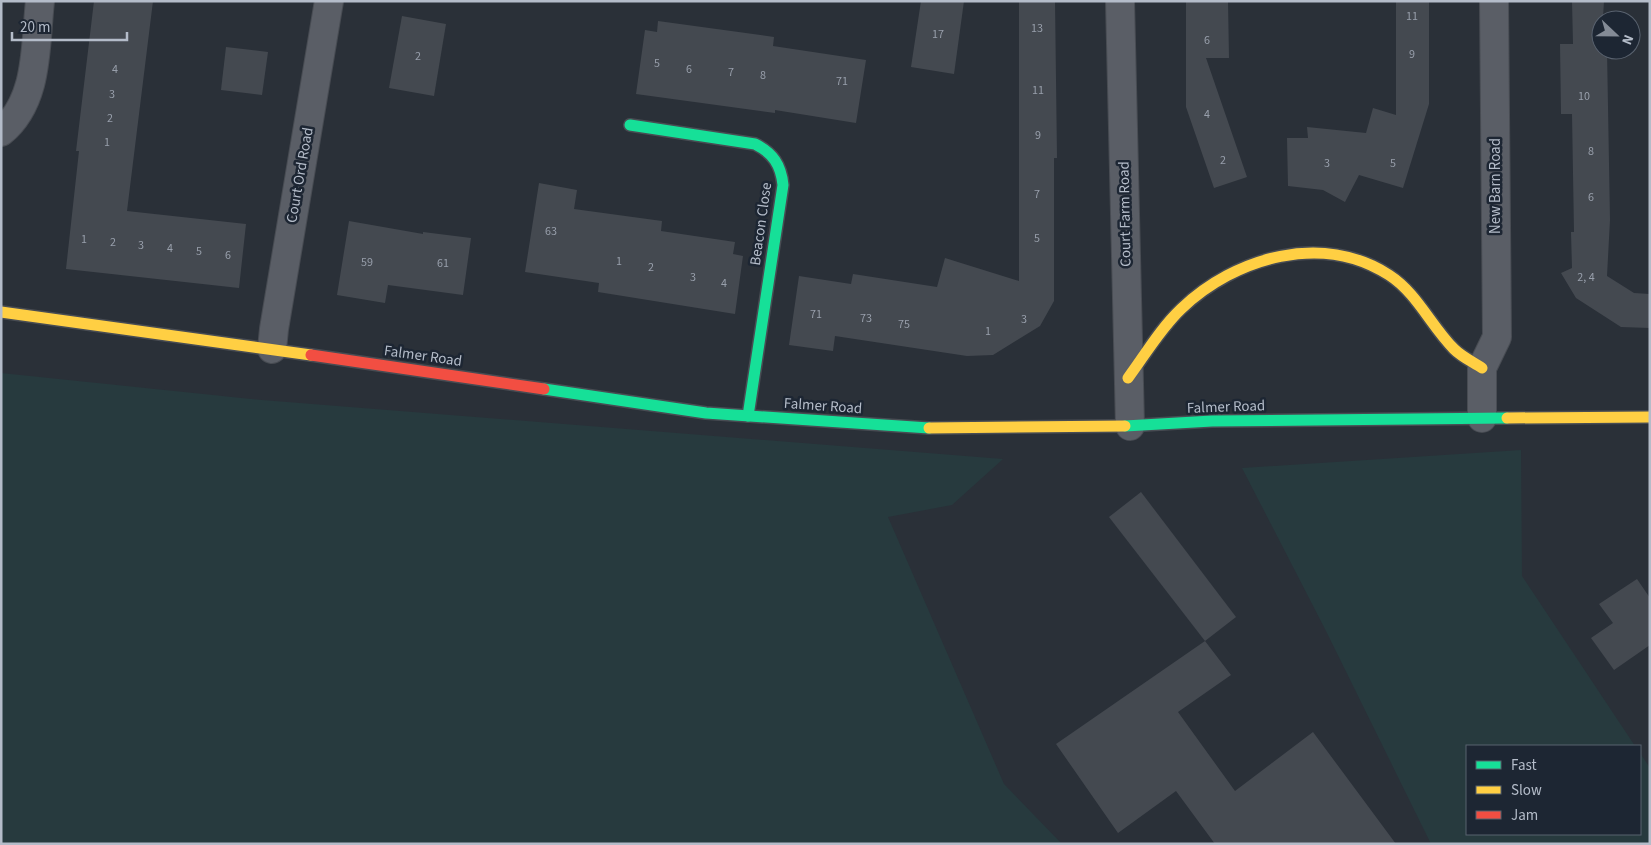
<svg xmlns="http://www.w3.org/2000/svg" width="1651" height="845" font-family="'Source Sans 3',sans-serif">
<style>
.green{fill:#273a3e}
.building{fill:#444950}
.lines{fill:none;stroke-linecap:round;stroke-linejoin:round}
.street-casing{stroke:#484c53;stroke-width:30}
.fast-casing{stroke:#484c53;stroke-width:14}
.slow-casing{stroke:#484c53;stroke-width:14}
.jam-casing{stroke:#484c53;stroke-width:14}
.street{stroke:#5a5e66;stroke-width:28}
.fast{stroke:#16e098;stroke-width:11}
.slow{stroke:#ffcf43;stroke-width:11}
.jam{stroke:#f24e42;stroke-width:11}
.labels{text-anchor:middle;dominant-baseline:central;stroke-width:5;stroke-linejoin:round;paint-order:stroke}
.number-label{font-size:12px;fill:#989fab}
.street-label{font-size:15px;fill:#b4bcc9;stroke:#1d2633}
</style>
<rect width="100%" height="100%" fill="#2a3038"/>
<!-- green -->
<g class="green">
<path d="M 1,373 L 262,400 L 1003,459 L 952,505 L 888,517 L 1004,784 L 1062,844 L 1,844 Z"/>
<path d="M 1521,450 L 1522,576 L 1635,746 L 1467,746 L 1467,834 L 1640,834 L 1640,753 L 1650,768 L 1650,844 L 1431,844 L 1326,631 L 1242,468 Z"/>
</g>
<!-- building -->
<g class="building">
<path d="M 94,1 L 153,1 L 127,211 L 246,224 L 239,288 L 66,269 L 79,151 L 76,151 Z"/>
<path d="M 921,1 L 964,1 L 954,74 L 911,67 Z"/>
<path d="M 1019,1 L 1055,1 L 1057,158 L 1054,158 L 1054,301 L 1040,326 L 993,355 L 967,356 L 835,336 L 833,351 L 789,345 L 799,276 L 851,284 L 853,274 L 937,287 L 945,258 L 1019,281 Z"/>
<path d="M 1186,1 L 1228,1 L 1229,58 L 1206,58 L 1247,177 L 1214,188 L 1186,107 Z"/>
<path d="M 1396,1 L 1429,1 L 1429,104 L 1403,188 L 1359,175 L 1345,202 L 1323,190 L 1288,186 L 1287,138 L 1308,138 L 1307,127 L 1366,133 L 1373,108 L 1396,115 Z"/>
<path d="M 1572,1 L 1604,1 L 1601,50 L 1607,50 L 1610,220 L 1607,276 L 1634,293 L 1650,294 L 1650,328 L 1621,327 L 1576,298 L 1561,273 L 1572,268 L 1571,232 L 1574,232 L 1572,114 L 1561,114 L 1560,44 L 1573,44 Z"/>
<path d="M 402,16 L 446,24 L 434,96 L 389,88 Z"/>
<path d="M 658,21 L 774,37 L 773,46 L 866,60 L 856,123 L 775,110 L 775,113 L 636,94 L 645,30 L 657,32 Z"/>
<path d="M 226,47 L 268,52 L 262,95 L 221,90 Z"/>
<path d="M 539,183 L 577,190 L 574,209 L 662,221 L 661,231 L 735,242 L 733,254 L 743,256 L 735,314 L 598,292 L 599,283 L 525,272 Z"/>
<path d="M 349,221 L 423,234 L 423,232 L 471,238 L 463,295 L 388,285 L 385,303 L 337,295 Z"/>
<path d="M 1141,492 L 1236,617 L 1205,641 L 1109,517 Z"/>
<path d="M 1637,579 L 1650,598 L 1650,645 L 1614,670 L 1591,638 L 1613,623 L 1599,604 Z"/>
<path d="M 1205,641 L 1231,675 L 1178,712 L 1235,791 L 1313,732 L 1396,844 L 1215,844 L 1176,791 L 1118,833 L 1056,744 Z"/>
</g>
<g class="lines">
<defs>
<g id="street">
<path d="M 1120,1 L 1130,426"/>
<path d="M 1,132 C 39,101 35,46 40,1"/>
<path d="M 272,349 L 274,329 L 329,1"/>
<path d="M 1482,418 L 1482,368 L 1497,337 L 1494,1"/>
</g>
<g id="fast">
<path d="M 630,125 L 755,144 C 773,153 781,165 783,185 L 748,416"/>
<path d="M 544,389 L 706,413 L 929,428"/>
<path d="M 1125,426 L 1212,421 L 1507,418"/>
</g>
<g id="slow">
<path d="M 1,312 L 311,355"/>
<path d="M 1128,378 C 1145,355 1160,329 1181,309 C 1235,257 1323,232 1389,275 C 1417,293 1431,326 1454,349 C 1462,357 1473,362 1482,368"/>
<path d="M 1507,418 L 1650,417"/>
<path d="M 929,428 L 1125,426"/>
</g>
<path id="jam" d="M 311,355 L 544,389"/>
</defs>
<!-- street casing -->
<use href="#street" class="street-casing"/>
<!-- fast casing -->
<use href="#fast" class="fast-casing"/>
<!-- slow casing -->
<use href="#slow" class="slow-casing"/>
<!-- jam casing -->
<use href="#jam" class="jam-casing"/>
<!-- street -->
<use href="#street" class="street"/>
<!-- fast -->
<use href="#fast" class="fast"/>
<!-- slow -->
<use href="#slow" class="slow"/>
<!-- jam -->
<use href="#jam" class="jam"/>
</g>
<g class="labels">
<!-- number labels -->
<g class="number-label">
<text x="1412" y="16">11</text>
<text x="1037" y="28">13</text>
<text x="938" y="34">17</text>
<text x="1207" y="40">6</text>
<text x="1412" y="54">9</text>
<text x="418" y="56">2</text>
<text x="657" y="63">5</text>
<text x="115" y="69">4</text>
<text x="689" y="69">6</text>
<text x="731" y="72">7</text>
<text x="763" y="75">8</text>
<text x="842" y="81">71</text>
<text x="1038" y="90">11</text>
<text x="112" y="94">3</text>
<text x="1584" y="96">10</text>
<text x="1207" y="114">4</text>
<text x="110" y="118">2</text>
<text x="1038" y="135">9</text>
<text x="107" y="142">1</text>
<text x="1591" y="151">8</text>
<text x="1223" y="160">2</text>
<text x="1327" y="163">3</text>
<text x="1393" y="163">5</text>
<text x="1037" y="194">7</text>
<text x="1591" y="197">6</text>
<text x="551" y="231">63</text>
<text x="1037" y="238">5</text>
<text x="84" y="239">1</text>
<text x="113" y="242">2</text>
<text x="141" y="245">3</text>
<text x="170" y="248">4</text>
<text x="199" y="251">5</text>
<text x="228" y="255">6</text>
<text x="619" y="261">1</text>
<text x="367" y="262">59</text>
<text x="443" y="263">61</text>
<text x="651" y="267">2</text>
<text x="693" y="277">3</text>
<text x="1586" y="277">2, 4</text>
<text x="724" y="283">4</text>
<text x="816" y="314">71</text>
<text x="866" y="318">73</text>
<text x="1024" y="319">3</text>
<text x="904" y="324">75</text>
<text x="988" y="331">1</text>
</g>
<!-- street labels -->
<g class="street-label">
<text transform="translate(300 175) rotate(-80)">Court Ord Road</text>
<text transform="translate(1495 186) rotate(-90)">New Barn Road</text>
<text transform="translate(1125 214) rotate(-91)">Court Farm Road</text>
<text transform="translate(761 224) rotate(-82)">Beacon Close</text>
<text transform="translate(423 356) rotate(8)">Falmer Road</text>
<text transform="translate(823 406) rotate(4)">Falmer Road</text>
<text transform="translate(1226 407) rotate(-2)">Falmer Road</text>
</g>
</g>
<!-- border -->
<rect width="1651" height="845" fill="none" stroke="#b4bcc9" stroke-width="5"/>
<!-- legend -->
<rect x="1466" y="745" width="175" height="90" fill="#1d2633" stroke="#59626f"/>
<rect x="1476" y="761" width="25" height="8" fill="#16e098" stroke="#59626f"/>
<text x="1511" y="770" font-size="15" fill="#b4bcc9">Fast</text>
<rect x="1476" y="786" width="25" height="8" fill="#ffcf43" stroke="#59626f"/>
<text x="1511" y="795" font-size="15" fill="#b4bcc9">Slow</text>
<rect x="1476" y="811" width="25" height="8" fill="#f24e42" stroke="#59626f"/>
<text x="1511" y="820" font-size="15" fill="#b4bcc9">Jam</text>
<!-- north arrow -->
<g transform="translate(1616 35) rotate(112)"><circle r="24" fill="#1d2633" stroke="#59626f"/>
<path d="M0-4L9 19L0 12L-9 19Z" fill="#848b96"/>
<text y="-8" font-size="14" font-weight="bold" text-anchor="middle" fill="#b4bcc9">N</text>
</g>
<!-- scale -->
<path d="M12 32v8h115v-8" fill="none" stroke="#b4bcc9" stroke-width="2.5"/>
<text x="20" y="32" font-size="15" fill="#b4bcc9" stroke="#1d2633" stroke-width="4" paint-order="stroke">20 m</text>
</svg>
